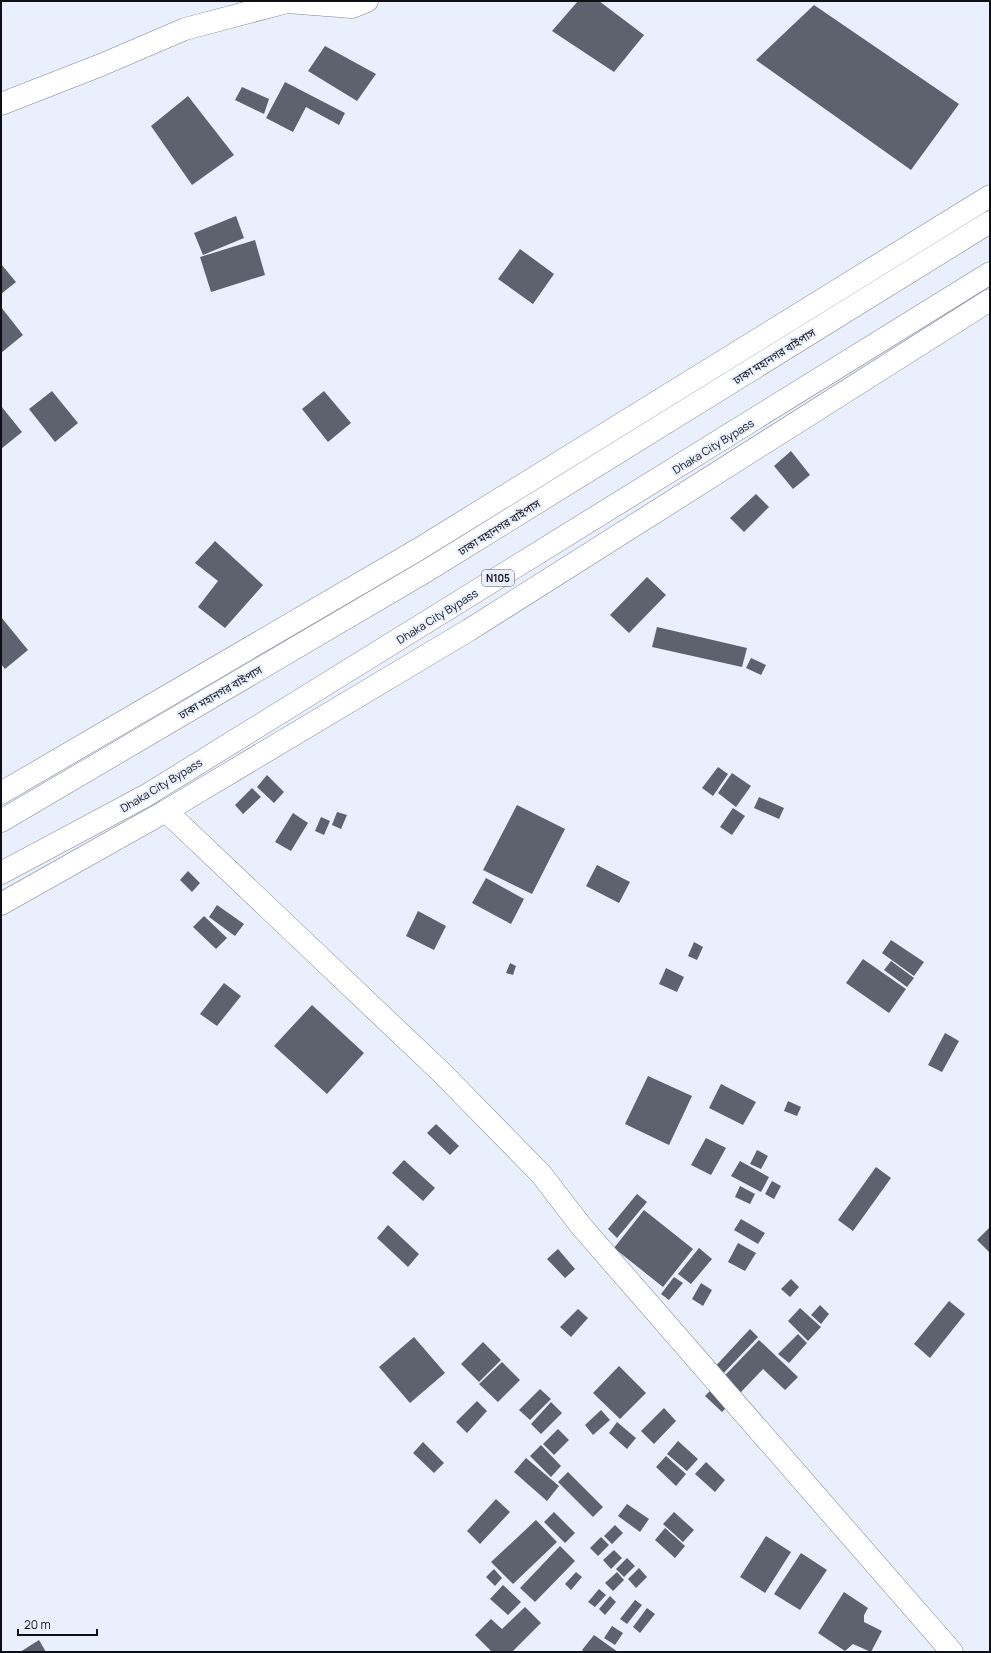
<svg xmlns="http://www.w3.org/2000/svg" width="991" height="1653" font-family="Manrope,'Noto Sans Bengali',sans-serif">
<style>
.building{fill:#5e626f}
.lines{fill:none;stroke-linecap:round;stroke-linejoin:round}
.street-casing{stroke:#808592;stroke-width:23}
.secondary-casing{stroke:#808592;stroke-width:23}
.highway-casing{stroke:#808592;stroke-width:23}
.street{stroke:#fff;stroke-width:22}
.secondary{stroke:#fff;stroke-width:22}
.highway{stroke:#fff;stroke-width:22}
.labels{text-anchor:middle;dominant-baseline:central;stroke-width:4;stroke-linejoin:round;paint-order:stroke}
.shield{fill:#e9effd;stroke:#50535b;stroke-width:1}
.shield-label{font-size:10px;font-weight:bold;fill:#0e1015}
.street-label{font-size:11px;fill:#0e1015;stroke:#e9effd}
</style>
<rect width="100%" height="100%" fill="#e9effd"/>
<!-- building -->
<g class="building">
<path d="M 578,1 L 599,1 L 644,35 L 614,72 L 552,31 Z"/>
<path d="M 814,5 L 959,104 L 911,170 L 756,60 Z"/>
<path d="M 325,46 L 376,74 L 357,101 L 308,71 Z"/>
<path d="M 285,82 L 345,113 L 339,125 L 306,107 L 293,132 L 266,118 Z"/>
<path d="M 242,87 L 269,99 L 264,114 L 235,100 Z"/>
<path d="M 188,96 L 234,155 L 192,185 L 151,126 Z"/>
<path d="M 236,216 L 244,238 L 203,255 L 194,233 Z"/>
<path d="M 255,240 L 265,275 L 211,292 L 200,257 Z"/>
<path d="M 520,249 L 554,274 L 533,304 L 498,279 Z"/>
<path d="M 1,264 L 16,282 L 1,294 Z"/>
<path d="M 1,307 L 23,335 L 1,353 Z"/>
<path d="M 52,391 L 78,423 L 55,442 L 29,409 Z"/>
<path d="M 324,391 L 351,423 L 328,442 L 302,409 Z"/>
<path d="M 1,406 L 22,432 L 1,449 Z"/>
<path d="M 791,451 L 810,475 L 793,489 L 774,466 Z"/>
<path d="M 756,494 L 769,507 L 744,532 L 730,518 Z"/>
<path d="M 215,541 L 263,585 L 225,628 L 198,607 L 218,581 L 195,563 Z"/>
<path d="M 647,577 L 666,595 L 629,633 L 610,615 Z"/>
<path d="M 1,617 L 28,650 L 5,669 L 1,664 Z"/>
<path d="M 657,627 L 747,648 L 742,667 L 652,647 Z"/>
<path d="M 751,658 L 766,665 L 761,675 L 746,668 Z"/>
<path d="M 718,767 L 728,774 L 713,796 L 702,788 Z"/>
<path d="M 732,773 L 751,786 L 736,807 L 718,793 Z"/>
<path d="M 267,775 L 284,792 L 274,803 L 257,787 Z"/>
<path d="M 252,788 L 261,797 L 243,814 L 235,805 Z"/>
<path d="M 759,797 L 784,808 L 779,819 L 754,808 Z"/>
<path d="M 517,805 L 565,829 L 532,894 L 483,870 Z"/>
<path d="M 733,808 L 745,816 L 732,835 L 720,827 Z"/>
<path d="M 337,812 L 347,815 L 341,829 L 332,825 Z"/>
<path d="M 293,813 L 308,823 L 291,851 L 275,842 Z"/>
<path d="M 321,817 L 330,821 L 324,835 L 315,831 Z"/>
<path d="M 597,865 L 630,882 L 619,903 L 586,886 Z"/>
<path d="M 188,871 L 200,883 L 192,892 L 180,880 Z"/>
<path d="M 486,878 L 524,899 L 511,924 L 472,903 Z"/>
<path d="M 217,905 L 244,924 L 235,936 L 209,917 Z"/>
<path d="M 418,911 L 446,926 L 434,950 L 406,936 Z"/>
<path d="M 204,916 L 227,938 L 216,949 L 193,927 Z"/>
<path d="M 891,940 L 924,962 L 914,976 L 882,953 Z"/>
<path d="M 694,942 L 703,947 L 697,960 L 688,956 Z"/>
<path d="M 863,959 L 906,989 L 889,1013 L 846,983 Z"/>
<path d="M 891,961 L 914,978 L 907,987 L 884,970 Z"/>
<path d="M 510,963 L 516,966 L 513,975 L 506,973 Z"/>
<path d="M 666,968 L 684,977 L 677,992 L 659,984 Z"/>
<path d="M 224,983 L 241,996 L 217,1026 L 200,1014 Z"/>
<path d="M 312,1005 L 364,1053 L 327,1094 L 274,1046 Z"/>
<path d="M 945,1033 L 959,1041 L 942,1072 L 928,1065 Z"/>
<path d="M 648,1076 L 692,1096 L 669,1145 L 625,1124 Z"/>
<path d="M 721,1084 L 756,1102 L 743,1125 L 709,1108 Z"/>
<path d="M 788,1101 L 801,1107 L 797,1116 L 784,1111 Z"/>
<path d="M 436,1124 L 459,1146 L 450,1155 L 427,1133 Z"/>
<path d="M 706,1138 L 726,1148 L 711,1175 L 691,1165 Z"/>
<path d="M 757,1150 L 768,1156 L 761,1169 L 750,1164 Z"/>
<path d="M 404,1160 L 435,1188 L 423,1201 L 392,1173 Z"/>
<path d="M 740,1161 L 769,1177 L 761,1192 L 731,1176 Z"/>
<path d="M 876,1167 L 891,1178 L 853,1231 L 838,1220 Z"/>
<path d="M 772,1181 L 781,1186 L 774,1199 L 765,1194 Z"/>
<path d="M 740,1186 L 755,1194 L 750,1204 L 735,1197 Z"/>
<path d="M 637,1194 L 647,1202 L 617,1238 L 608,1229 Z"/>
<path d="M 644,1210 L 693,1249 L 663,1287 L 614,1248 Z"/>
<path d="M 741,1219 L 765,1233 L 758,1244 L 734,1230 Z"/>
<path d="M 388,1225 L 419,1254 L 408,1267 L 377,1238 Z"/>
<path d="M 990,1227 L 990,1253 L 977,1240 Z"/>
<path d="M 738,1243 L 756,1253 L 745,1271 L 728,1262 Z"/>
<path d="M 699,1248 L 712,1259 L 691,1284 L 678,1274 Z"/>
<path d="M 558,1249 L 575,1269 L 565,1278 L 547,1259 Z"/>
<path d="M 674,1277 L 683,1283 L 669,1300 L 661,1294 Z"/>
<path d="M 791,1279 L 799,1287 L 790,1297 L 781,1289 Z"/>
<path d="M 701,1283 L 712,1290 L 703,1306 L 692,1299 Z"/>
<path d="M 949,1301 L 965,1314 L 930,1358 L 914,1344 Z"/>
<path d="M 820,1305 L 829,1314 L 821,1324 L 811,1315 Z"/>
<path d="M 800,1308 L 821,1327 L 808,1341 L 788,1321 Z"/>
<path d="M 578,1309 L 588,1318 L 571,1337 L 560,1327 Z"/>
<path d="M 750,1329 L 758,1337 L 719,1378 L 711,1371 Z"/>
<path d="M 798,1334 L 807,1343 L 789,1363 L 778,1354 Z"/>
<path d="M 414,1337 L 445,1373 L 410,1403 L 379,1367 Z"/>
<path d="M 759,1340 L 798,1377 L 785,1390 L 763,1369 L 722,1412 L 705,1396 Z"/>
<path d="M 483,1342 L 501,1360 L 479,1382 L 461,1364 Z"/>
<path d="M 502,1362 L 520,1380 L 498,1402 L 479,1384 Z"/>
<path d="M 619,1366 L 646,1393 L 620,1419 L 593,1393 Z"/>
<path d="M 540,1389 L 551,1399 L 530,1420 L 519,1410 Z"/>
<path d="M 477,1401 L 487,1411 L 467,1433 L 456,1422 Z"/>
<path d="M 551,1402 L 562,1413 L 541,1434 L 531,1424 Z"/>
<path d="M 664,1408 L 676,1421 L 654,1444 L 641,1431 Z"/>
<path d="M 601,1410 L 610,1420 L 593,1435 L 585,1425 Z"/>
<path d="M 617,1422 L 636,1438 L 627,1449 L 609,1433 Z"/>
<path d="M 558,1429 L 569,1440 L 554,1455 L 543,1444 Z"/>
<path d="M 678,1441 L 698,1459 L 687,1471 L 667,1454 Z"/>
<path d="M 423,1442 L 444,1463 L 434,1473 L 413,1453 Z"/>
<path d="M 541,1445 L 561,1466 L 551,1477 L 530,1456 Z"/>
<path d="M 666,1456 L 686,1474 L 676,1486 L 656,1467 Z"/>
<path d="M 526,1458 L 559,1486 L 547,1501 L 514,1472 Z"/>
<path d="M 706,1462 L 725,1480 L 715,1492 L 695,1474 Z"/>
<path d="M 568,1472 L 603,1507 L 593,1517 L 558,1482 Z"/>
<path d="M 496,1499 L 510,1512 L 480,1544 L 467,1531 Z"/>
<path d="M 627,1504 L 649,1519 L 640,1532 L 618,1516 Z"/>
<path d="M 554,1512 L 575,1533 L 565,1543 L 544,1522 Z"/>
<path d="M 674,1512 L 694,1530 L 683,1542 L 663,1524 Z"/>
<path d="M 536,1520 L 557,1542 L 513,1584 L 491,1562 Z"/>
<path d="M 615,1525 L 623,1533 L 612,1544 L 604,1536 Z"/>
<path d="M 665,1528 L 685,1546 L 675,1558 L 655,1540 Z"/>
<path d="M 766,1536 L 791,1552 L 765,1593 L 740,1577 Z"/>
<path d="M 601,1537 L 609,1545 L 598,1556 L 590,1548 Z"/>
<path d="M 560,1546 L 575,1561 L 535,1602 L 520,1588 Z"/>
<path d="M 614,1550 L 622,1558 L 611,1569 L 603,1560 Z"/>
<path d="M 801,1553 L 827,1570 L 800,1610 L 774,1594 Z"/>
<path d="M 627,1558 L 635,1566 L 624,1577 L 616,1569 Z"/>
<path d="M 639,1568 L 647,1577 L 636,1588 L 628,1579 Z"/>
<path d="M 494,1569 L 502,1578 L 495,1586 L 486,1577 Z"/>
<path d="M 576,1572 L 582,1577 L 571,1590 L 565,1584 Z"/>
<path d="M 617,1572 L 624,1580 L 613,1591 L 605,1583 Z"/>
<path d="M 503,1585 L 521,1602 L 508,1615 L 490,1599 Z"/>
<path d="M 599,1589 L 606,1595 L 595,1607 L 588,1602 Z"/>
<path d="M 844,1592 L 868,1608 L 864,1615 L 864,1622 L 882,1631 L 871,1652 L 853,1644 L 845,1651 L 818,1633 Z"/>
<path d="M 610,1596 L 616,1602 L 605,1615 L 599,1609 Z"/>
<path d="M 635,1600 L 642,1605 L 627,1624 L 620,1619 Z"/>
<path d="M 525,1607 L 541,1623 L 512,1652 L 492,1652 L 475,1635 L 491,1619 L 502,1629 Z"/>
<path d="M 647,1608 L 655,1614 L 640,1633 L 633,1627 Z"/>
<path d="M 612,1626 L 623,1633 L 615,1645 L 604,1638 Z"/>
<path d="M 594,1635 L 618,1652 L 584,1652 L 582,1650 Z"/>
<path d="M 39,1640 L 46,1652 L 20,1652 Z"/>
</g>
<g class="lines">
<defs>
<g id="street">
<path d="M 1,104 L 101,65 L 185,29 L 287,2 L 352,7 L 367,1"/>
<path d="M 166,811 L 441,1072 L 541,1174 L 581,1226 L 952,1652"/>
</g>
<g id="secondary">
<path d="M 1,793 L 419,549 L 990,196"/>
<path d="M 1,904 L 166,811 L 469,630 L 990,300"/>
</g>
<g id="highway">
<path d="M 1,821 L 428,570 L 990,222"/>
<path d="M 1,873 L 147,795 L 990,273"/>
</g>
</defs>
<!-- street casing -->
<use href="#street" class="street-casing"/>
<!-- secondary casing -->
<use href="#secondary" class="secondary-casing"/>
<!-- highway casing -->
<use href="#highway" class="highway-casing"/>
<!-- street -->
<use href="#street" class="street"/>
<!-- secondary -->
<use href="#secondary" class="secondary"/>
<!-- highway -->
<use href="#highway" class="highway"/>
</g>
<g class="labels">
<!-- shield labels -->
<rect class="shield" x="482" y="570" width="32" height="16" rx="3"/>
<g class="shield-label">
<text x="498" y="578">N105</text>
</g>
<!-- street labels -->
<g class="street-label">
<text transform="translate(774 356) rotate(-32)">ঢাকা মহানগর বাইপাস</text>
<text transform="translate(713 446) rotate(-32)">Dhaka City Bypass</text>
<text transform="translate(499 527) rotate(-32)">ঢাকা মহানগর বাইপাস</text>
<text transform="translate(437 616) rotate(-32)">Dhaka City Bypass</text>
<text transform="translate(220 692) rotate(-30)">ঢাকা মহানগর বাইপাস</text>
<text transform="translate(161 785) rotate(-31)">Dhaka City Bypass</text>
</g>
</g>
<!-- border -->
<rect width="991" height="1653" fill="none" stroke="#0e1015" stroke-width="4"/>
<!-- scale -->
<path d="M18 1629v6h79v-6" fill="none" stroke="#0e1015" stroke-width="2"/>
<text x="24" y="1629" font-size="12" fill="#0e1015" stroke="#e9effd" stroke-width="3" paint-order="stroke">20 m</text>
</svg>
